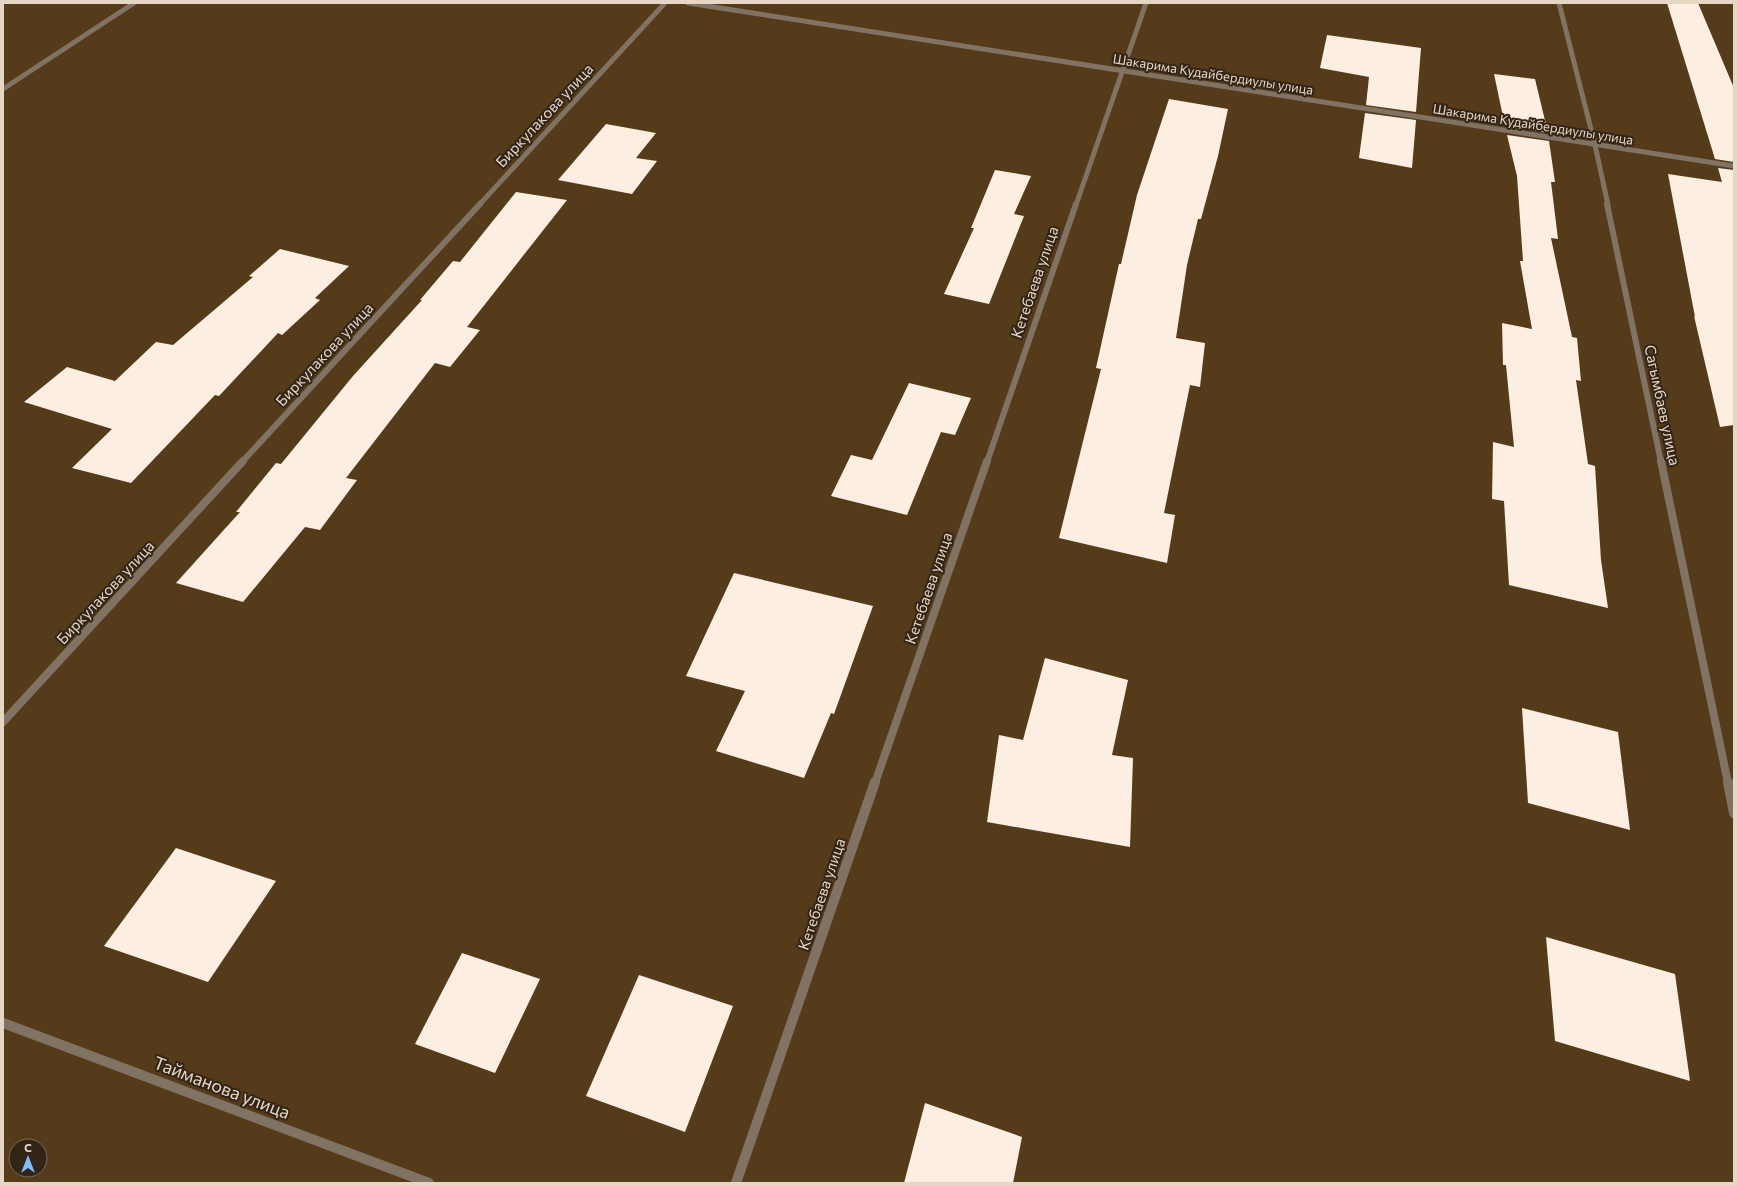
<svg xmlns="http://www.w3.org/2000/svg" width="1737" height="1186" font-family="Commissioner,sans-serif">
<style>
.building{fill:#fceee0}
.lines{fill:none;stroke-linecap:round;stroke-linejoin:round}
.minor-far3{stroke:#817364;stroke-width:5}
.minor-far2{stroke:#817364;stroke-width:6}
.minor-far1{stroke:#817364;stroke-width:8}
.minor{stroke:#817364;stroke-width:10}
.labels{text-anchor:middle;dominant-baseline:central;stroke-width:4;stroke-linejoin:round;paint-order:stroke}
.far-street-label{font-size:13px;fill:#e7d6c4;stroke:#322517}
.street-label{font-size:15px;fill:#e7d6c4;stroke:#322517}
.near-street-label{font-size:18px;fill:#e7d6c4;stroke:#322517}
</style>
<rect width="100%" height="100%" fill="#563b1a"/>
<!-- building -->
<g class="building">
<path d="M 1667,3 L 1698,3 L 1734,88 L 1734,162 L 1715,159 Z"/>
<path d="M 1327,35 L 1421,48 L 1416,112 L 1366,105 L 1369,77 L 1320,68 Z"/>
<path d="M 1494,74 L 1535,79 L 1548,133 L 1505,126 Z"/>
<path d="M 1169,99 L 1228,109 L 1218,156 L 1201,219 L 1198,219 L 1187,265 L 1176,338 L 1205,343 L 1200,387 L 1190,385 L 1164,513 L 1175,515 L 1167,563 L 1059,538 L 1101,369 L 1096,368 L 1119,264 L 1121,264 L 1137,195 Z"/>
<path d="M 1365,113 L 1416,120 L 1412,168 L 1359,158 Z"/>
<path d="M 606,124 L 656,133 L 636,158 L 657,161 L 632,194 L 558,180 Z"/>
<path d="M 1507,135 L 1549,141 L 1555,182 L 1551,182 L 1558,239 L 1551,238 L 1572,337 L 1577,338 L 1581,381 L 1576,380 L 1588,464 L 1595,466 L 1601,560 L 1608,608 L 1509,585 L 1504,501 L 1492,499 L 1493,442 L 1514,447 L 1506,365 L 1503,365 L 1502,323 L 1532,329 L 1520,261 L 1523,261 L 1517,176 Z"/>
<path d="M 1718,168 L 1734,170 L 1734,425 L 1720,427 L 1694,316 L 1695,317 L 1668,174 L 1722,182 Z"/>
<path d="M 995,170 L 1031,176 L 1014,214 L 1024,216 L 989,304 L 944,294 L 974,228 L 971,228 Z"/>
<path d="M 516,192 L 567,200 L 467,327 L 480,330 L 450,367 L 435,363 L 346,478 L 357,480 L 320,530 L 305,527 L 243,602 L 176,583 L 240,512 L 236,512 L 276,463 L 281,464 L 353,376 L 422,300 L 420,300 L 453,261 L 460,262 Z"/>
<path d="M 280,249 L 349,266 L 315,298 L 320,300 L 282,335 L 278,333 L 219,396 L 215,395 L 131,483 L 72,468 L 112,429 L 24,402 L 67,367 L 115,381 L 156,342 L 173,345 L 253,277 L 249,276 Z"/>
<path d="M 909,383 L 971,398 L 955,435 L 941,432 L 907,515 L 831,496 L 851,455 L 872,460 Z"/>
<path d="M 734,573 L 873,606 L 834,714 L 831,713 L 804,778 L 716,751 L 745,691 L 686,676 Z"/>
<path d="M 1045,658 L 1128,680 L 1112,755 L 1133,758 L 1130,847 L 987,822 L 999,735 L 1023,740 Z"/>
<path d="M 1522,708 L 1618,732 L 1630,830 L 1528,803 Z"/>
<path d="M 176,848 L 276,881 L 208,982 L 104,946 Z"/>
<path d="M 1546,937 L 1675,974 L 1690,1081 L 1555,1041 Z"/>
<path d="M 462,953 L 540,979 L 495,1073 L 415,1044 Z"/>
<path d="M 639,975 L 733,1006 L 685,1132 L 586,1096 Z"/>
<path d="M 925,1103 L 1022,1137 L 1013,1183 L 904,1183 Z"/>
</g>
<g class="lines">
<!-- minor-far3 -->
<g class="minor-far3">
<path d="M 688,3 L 1734,166"/>
<path d="M 1559,3 L 1595,145 L 1608,205"/>
<path d="M 3,89 L 134,3"/>
<path d="M 479,205 L 665,3"/>
<path d="M 1076,205 L 1146,3"/>
</g>
<!-- minor-far2 -->
<g class="minor-far2">
<path d="M 1607,204 L 1661,462"/>
<path d="M 242,462 L 480,204"/>
<path d="M 987,462 L 1076,204"/>
</g>
<!-- minor-far1 -->
<g class="minor-far1">
<path d="M 1661,461 L 1728,783"/>
<path d="M 3,722 L 243,461"/>
<path d="M 875,783 L 987,461"/>
</g>
<!-- minor -->
<g class="minor">
<path d="M 1728,782 L 1734,813"/>
<path d="M 3,1023 L 429,1183"/>
<path d="M 736,1183 L 875,782"/>
</g>
</g>
<g class="labels">
<!-- far-street labels -->
<g class="far-street-label">
<text transform="translate(1213 74) rotate(9)">Шакарима Кудайбердиулы улица</text>
<text transform="translate(1533 124) rotate(9)">Шакарима Кудайбердиулы улица</text>
</g>
<!-- street labels -->
<g class="street-label">
<text transform="translate(544 115) rotate(-47)">Биркулакова улица</text>
<text transform="translate(1034 282) rotate(-71)">Кетебаева улица</text>
<text transform="translate(324 354) rotate(-47)">Биркулакова улица</text>
<text transform="translate(1663 405) rotate(78)">Сагымбаев улица</text>
<text transform="translate(928 588) rotate(-71)">Кетебаева улица</text>
<text transform="translate(105 592) rotate(-47)">Биркулакова улица</text>
<text transform="translate(821 894) rotate(-71)">Кетебаева улица</text>
</g>
<!-- near-street labels -->
<g class="near-street-label">
<text transform="translate(222 1087) rotate(21)">Тайманова улица</text>
</g>
</g>
<!-- border -->
<rect width="1737" height="1186" fill="none" stroke="#e7d6c4" stroke-width="8"/>
<!-- north arrow -->
<g transform="translate(28 1158)"><circle r="19" fill="#322517" stroke="#7a6c5c"/>
<path d="M0-3L7 15L0 10L-7 15Z" fill="#7fbdf9"/>
<text y="-6" font-size="11" font-weight="bold" text-anchor="middle" fill="#e7d6c4">С</text>
</g>
</svg>
